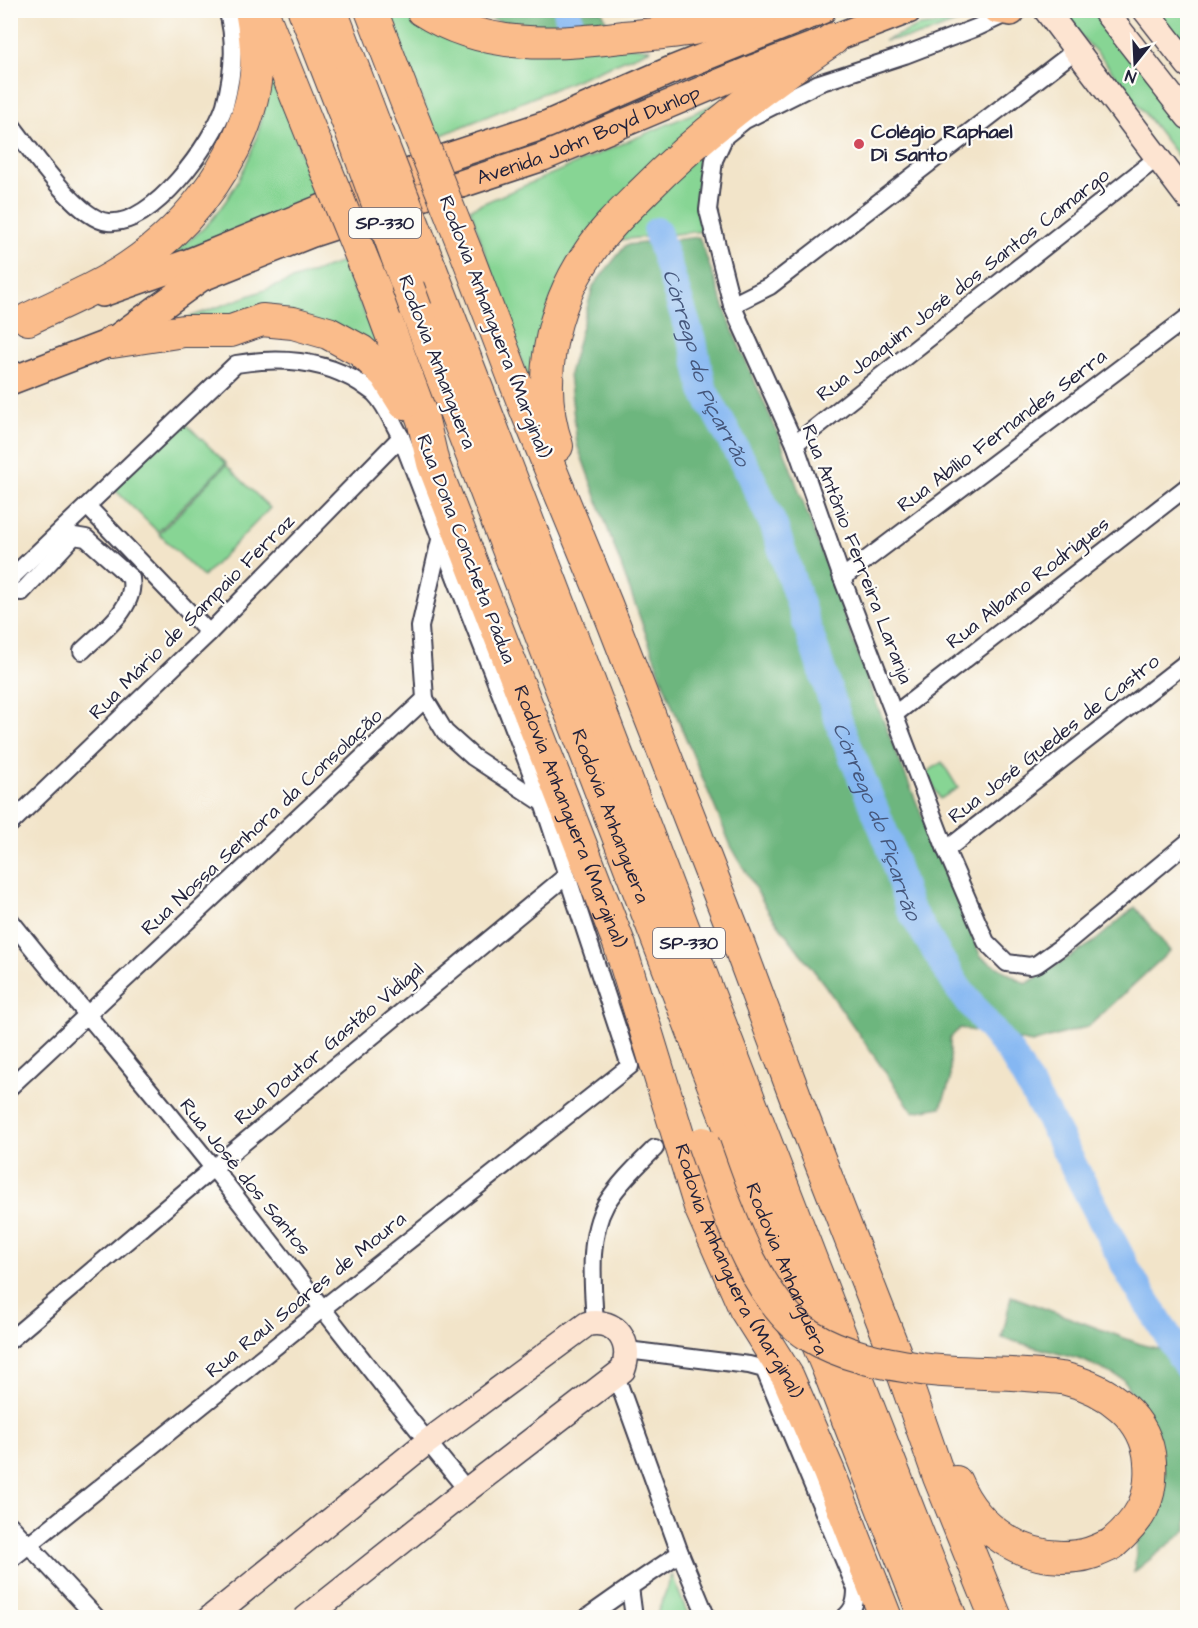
<svg xmlns="http://www.w3.org/2000/svg" width="1198" height="1628" font-family="'Architects Daughter',sans-serif">
<style>
.green{fill:#87d594;stroke:#547c68;stroke-width:1.5}
.forest{fill:#6db67e;stroke:#486c5c;stroke-width:1.5}
.lines{fill:none;stroke-linecap:round;stroke-linejoin:round}
.river{stroke:#85b7f2;stroke-width:28}
.street-casing{stroke:#413f50;stroke-width:20}
.secondary-casing{stroke:#413f50;stroke-width:27}
.primary-casing{stroke:#413f50;stroke-width:30}
.highway-casing{stroke:#413f50;stroke-width:34}
.street{stroke:#fff;stroke-width:16}
.secondary{stroke:#fde4d1;stroke-width:24}
.primary{stroke:#fabc8b;stroke-width:27}
.highway{stroke:#fabc8b;stroke-width:32}
.highway-bridge-casing{stroke:#413f50;stroke-width:34;stroke-linecap:butt}
.highway-bridge{stroke:#fabc8b;stroke-width:32}
.poi-dot{fill:#d1495b;stroke:#fdfcf7;stroke-width:2}
.labels{text-anchor:middle;dominant-baseline:central;stroke-width:4.5;stroke-linejoin:round;paint-order:stroke}
.shield{fill:#fdfcf7;stroke:#646373;stroke-width:1.5}
.shield-label{font-size:18px;font-weight:bold;fill:#22223b}
.poi-label{font-size:20px;font-weight:bold;fill:#22223b;stroke:#fdfcf7;text-anchor:start}
.street-label{font-size:20px;fill:#22223b;stroke:#fdfcf7}
.water-label{font-size:21px;font-style:italic;fill:#45567b;stroke:#fdfcf7}
</style>
<rect width="100%" height="100%" fill="#fdfcf7"/>
<filter id="ink" filterUnits="userSpaceOnUse"><feTurbulence type="fractalNoise" baseFrequency=".0167" numOctaves="2"/><feDisplacementMap in="SourceGraphic" scale="12" xChannelSelector="R" yChannelSelector="G"/><feConvolveMatrix kernelMatrix="1 2 1 2 8 2 1 2 1" color-interpolation-filters="sRGB"/></filter>
<filter id="wash" filterUnits="userSpaceOnUse"><feTurbulence type="fractalNoise" baseFrequency=".008" numOctaves="4" result="noise"/><feDisplacementMap in="SourceGraphic" scale="24" xChannelSelector="R" yChannelSelector="G"/><feGaussianBlur stdDeviation="1.35" result="paint"/><feColorMatrix in="noise" values="0 0 0 0 0 0 0 0 0 0 0 0 0 0 0 0 0 1.4 0 .05"/><feComposite in="paint" operator="in"/></filter>
<g filter="url(#wash)">
<rect width="100%" height="100%" fill="#f2e4c9"/>
<!-- green -->
<g class="green">
<path d="M 386,11 L 404,11 L 417,22 L 651,49 L 437,137 Z"/>
<path d="M 1057,11 L 1099,11 L 1187,123 L 1187,168 L 1101,57 Z"/>
<path d="M 1151,11 L 1187,11 L 1187,56 Z"/>
<path d="M 958,22 L 924,35 L 884,41 L 919,26 Z"/>
<path d="M 271,67 L 316,198 L 164,259 C 181,246 200,234 214,217 C 250,172 264,124 271,67 Z"/>
<path d="M 745,91 L 594,237 L 533,395 L 470,209 Z"/>
<path d="M 711,140 L 700,201 L 703,231 L 618,240 Z"/>
<path d="M 342,262 L 385,360 L 361,342 L 179,321 Z"/>
<path d="M 182,420 L 226,463 L 158,532 L 114,489 Z"/>
<path d="M 226,465 L 270,508 L 203,577 L 159,534 Z"/>
<path d="M 942,762 L 958,788 L 940,799 L 926,773 Z"/>
<path d="M 672,1575 L 689,1617 L 656,1617 Z"/>
</g>
<!-- forest -->
<g class="forest">
<path d="M 468,11 L 602,11 L 606,21 L 553,28 L 504,23 Z"/>
<path d="M 699,237 L 736,339 L 779,436 L 875,700 L 938,855 L 981,957 L 1026,984 L 1094,942 L 1135,907 L 1170,951 L 1089,1026 L 1032,1043 L 960,1028 L 950,1038 L 950,1081 L 941,1107 L 913,1112 L 824,984 L 769,912 L 731,846 L 669,698 L 577,444 L 569,374 L 593,286 L 626,245 Z"/>
<path d="M 1011,1296 L 1143,1345 L 1165,1350 L 1187,1387 L 1187,1530 L 1134,1572 L 1138,1535 L 1155,1432 L 1123,1379 L 1082,1360 L 1002,1338 Z"/>
</g>
<g class="lines">
<!-- river -->
<g class="river">
<path d="M 567,10 L 569,19"/>
<path id="s1" d="M 657,231 L 694,347 L 704,391 L 749,473 L 774,526 L 842,731 L 889,844 L 908,906 L 958,988 L 1012,1055 L 1053,1126 L 1130,1275 L 1188,1368"/>
</g>
</g>
</g>
<g filter="url(#ink)">
<g class="lines">
<defs>
<g id="street">
<path d="M 1010,12 L 978,27 L 905,55 L 819,83 L 745,120 L 725,136 L 714,160 L 708,210 L 732,305 L 795,444 L 842,578 L 946,850 L 986,942 L 1007,963 L 1030,966 L 1037,964 L 1061,947 L 1188,842"/>
<path d="M 10,123 C 29,148 78,220 108,222 C 153,227 213,142 225,105 C 233,74 237,41 227,10"/>
<path d="M 732,305 L 770,286 L 1076,50"/>
<path d="M 795,444 L 1157,158"/>
<path d="M 87,506 L 209,633"/>
<path d="M 842,578 L 1188,317"/>
<path d="M 10,579 L 236,364 C 278,357 322,359 360,383 C 365,387 371,390 375,394 C 386,405 393,424 401,437 L 543,803 L 630,1066 L 322,1309 L 10,1560"/>
<path d="M 10,591 L 22,592 L 74,536 L 86,538 L 131,578 C 136,609 102,631 82,651"/>
<path d="M 425,699 L 445,732 L 473,757 L 543,803"/>
<path d="M 895,714 L 1188,486"/>
<path d="M 10,824 L 209,633 L 401,437"/>
<path d="M 946,850 L 1188,661"/>
<path d="M 10,920 C 77,1004 147,1085 214,1169 C 298,1276 380,1385 467,1490"/>
<path d="M 10,1087 L 425,699 L 420,627 L 440,540"/>
<path d="M 595,1323 C 593,1285 587,1238 606,1204 C 619,1183 638,1165 655,1148"/>
<path d="M 10,1340 L 213,1168 L 566,876"/>
<path d="M 627,1350 L 749,1365 L 764,1369 L 856,1589 C 856,1602 854,1609 844,1618"/>
<path d="M 616,1376 L 680,1553 L 630,1587 L 634,1618"/>
<path d="M 10,1525 L 97,1618"/>
<path d="M 680,1553 L 707,1618"/>
<path d="M 586,1618 L 630,1587"/>
</g>
<g id="secondary">
<path d="M 1046,10 L 1188,198"/>
<path d="M 1104,10 L 1188,117"/>
<path d="M 1145,10 L 1188,65"/>
<path d="M 210,1618 L 427,1442 L 587,1324 C 617,1318 633,1343 623,1370 L 467,1490 L 306,1618"/>
</g>
<g id="primary">
<path d="M 997,10 L 1011,12"/>
<path d="M 102,293 L 188,263 L 445,158 L 548,124 L 669,71 L 822,10"/>
<path id="s2" d="M 10,381 L 112,342 L 200,278 L 310,234 L 543,157 L 755,68 L 908,10"/>
</g>
<g id="highway">
<path d="M 304,10 L 354,138"/>
<path d="M 331,10 L 374,123"/>
<path d="M 371,10 L 411,114"/>
<path d="M 422,10 C 483,49 554,46 623,37 C 645,35 666,33 687,30 C 713,25 738,17 763,10"/>
<path d="M 262,11 L 316,145"/>
<path d="M 466,252 L 526,410 L 606,604 L 736,937 L 801,1112 L 904,1376 L 939,1477 L 996,1618"/>
<path d="M 430,267 C 604,717 773,1169 951,1618"/>
<path id="s3" d="M 375,290 L 423,420 L 433,463 L 620,946 L 700,1207 L 745,1309 L 788,1377 L 829,1472 L 886,1618"/>
<path id="s4" d="M 416,309 L 762,1212 L 827,1366 L 925,1618"/>
<path d="M 28,319 C 61,303 98,288 129,267 C 192,225 248,151 256,74 C 258,52 255,32 251,10"/>
<path d="M 112,342 L 184,331 L 231,331 L 262,320 L 293,323 L 328,333 L 361,351 L 386,374 L 404,403"/>
<path d="M 557,446 C 535,383 551,308 588,254 C 603,231 623,212 642,193 C 700,134 765,86 833,39"/>
<path d="M 956,1482 C 976,1530 1026,1563 1077,1556 C 1090,1555 1101,1549 1112,1544"/>
</g>
</defs>
<!-- street casing -->
<use href="#street" class="street-casing"/>
<!-- secondary casing -->
<use href="#secondary" class="secondary-casing"/>
<!-- primary casing -->
<use href="#primary" class="primary-casing"/>
<!-- highway casing -->
<use href="#highway" class="highway-casing"/>
<!-- street -->
<use href="#street" class="street"/>
<!-- secondary -->
<use href="#secondary" class="secondary"/>
<!-- primary -->
<use href="#primary" class="primary"/>
<!-- highway -->
<use href="#highway" class="highway"/>
<defs>
<g id="highway-bridge">
<path d="M 411,114 L 466,252"/>
<path d="M 374,123 L 430,267"/>
<path d="M 354,138 L 416,309"/>
<path d="M 316,145 L 375,290"/>
<path d="M 703,1143 C 724,1201 755,1301 809,1335 C 843,1356 882,1363 921,1369 C 959,1374 1000,1372 1039,1376 C 1048,1377 1057,1377 1066,1379 C 1107,1389 1147,1417 1150,1462 C 1153,1500 1140,1520 1112,1544"/>
</g>
</defs>
<!-- highway-bridge casing -->
<use href="#highway-bridge" class="highway-bridge-casing"/>
<!-- highway-bridge -->
<use href="#highway-bridge" class="highway-bridge"/>
</g>
</g>
<!-- markers -->
<circle class="poi-dot" cx="859" cy="144" r="6"/>
<g class="labels">
<!-- shield labels -->
<g class="shield">
<rect x="349" y="208" width="72" height="30" rx="4.5"/>
<rect x="653" y="928" width="72" height="30" rx="4.5"/>
</g>
<g class="shield-label">
<text x="385" y="223">SP-330</text>
<text x="689" y="943">SP-330</text>
</g>
<!-- poi labels -->
<g class="poi-label">
<text x="871" y="132">Colégio Raphael<tspan x="871" dy="23">Di Santo</tspan></text>
</g>
<!-- street labels -->
<g class="street-label">
<text stroke="none"><textPath href="#s2" startOffset="632">Avenida John Boyd Dunlop</textPath></text>
<text transform="translate(963 285) rotate(-38)">Rua Joaquim José dos Santos Camargo</text>
<text transform="translate(495 327) rotate(69)">Rodovia Anhanguera (Marginal)</text>
<text transform="translate(437 362) rotate(69)">Rodovia Anhanguera</text>
<text transform="translate(1002 431) rotate(-37)">Rua Abílio Fernandes Serra</text>
<text transform="translate(466 549) rotate(69)">Rua Dona Concheta Pádua</text>
<text transform="translate(857 554) rotate(69)">Rua Antônio Ferreira Laranja</text>
<text transform="translate(1028 583) rotate(-38)">Rua Albano Rodrigues</text>
<text transform="translate(192 617) rotate(-45)">Rua Mário de Sampaio Ferraz</text>
<text transform="translate(1054 739) rotate(-38)">Rua José Guedes de Castro</text>
<text stroke="none"><textPath href="#s4" startOffset="543">Rodovia Anhanguera</textPath></text>
<text stroke="none"><textPath href="#s3" startOffset="562">Rodovia Anhanguera (Marginal)</textPath></text>
<text transform="translate(262 822) rotate(-43)">Rua Nossa Senhora da Consolação</text>
<text transform="translate(329 1044) rotate(-40)">Rua Doutor Gastão Vidigal</text>
<text transform="translate(245 1177) rotate(51)">Rua José dos Santos</text>
<text stroke="none"><textPath href="#s4" startOffset="1029">Rodovia Anhanguera</textPath></text>
<text stroke="none"><textPath href="#s3" startOffset="1048">Rodovia Anhanguera (Marginal)</textPath></text>
<text transform="translate(306 1295) rotate(-39)">Rua Raul Soares de Moura</text>
</g>
<!-- water labels -->
<g class="water-label">
<text stroke="none"><textPath href="#s1" startOffset="146">Córrego do Piçarrão</textPath></text>
<text stroke="none"><textPath href="#s1" startOffset="632">Córrego do Piçarrão</textPath></text>
</g>
</g>
<!-- margin -->
<rect width="1198" height="1628" fill="none" stroke="#fdfcf7" stroke-width="36"/>
<!-- north arrow -->
<g transform="translate(1135 63) rotate(198)" stroke="#fdfcf7" stroke-width="4.5" paint-order="stroke">
<path d="M0-4.5L10 22L0 15L-10 22Z" fill="#22223b"/>
<text y="-9" font-size="16" font-weight="bold" text-anchor="middle" fill="#22223b">N</text>
</g>
</svg>
